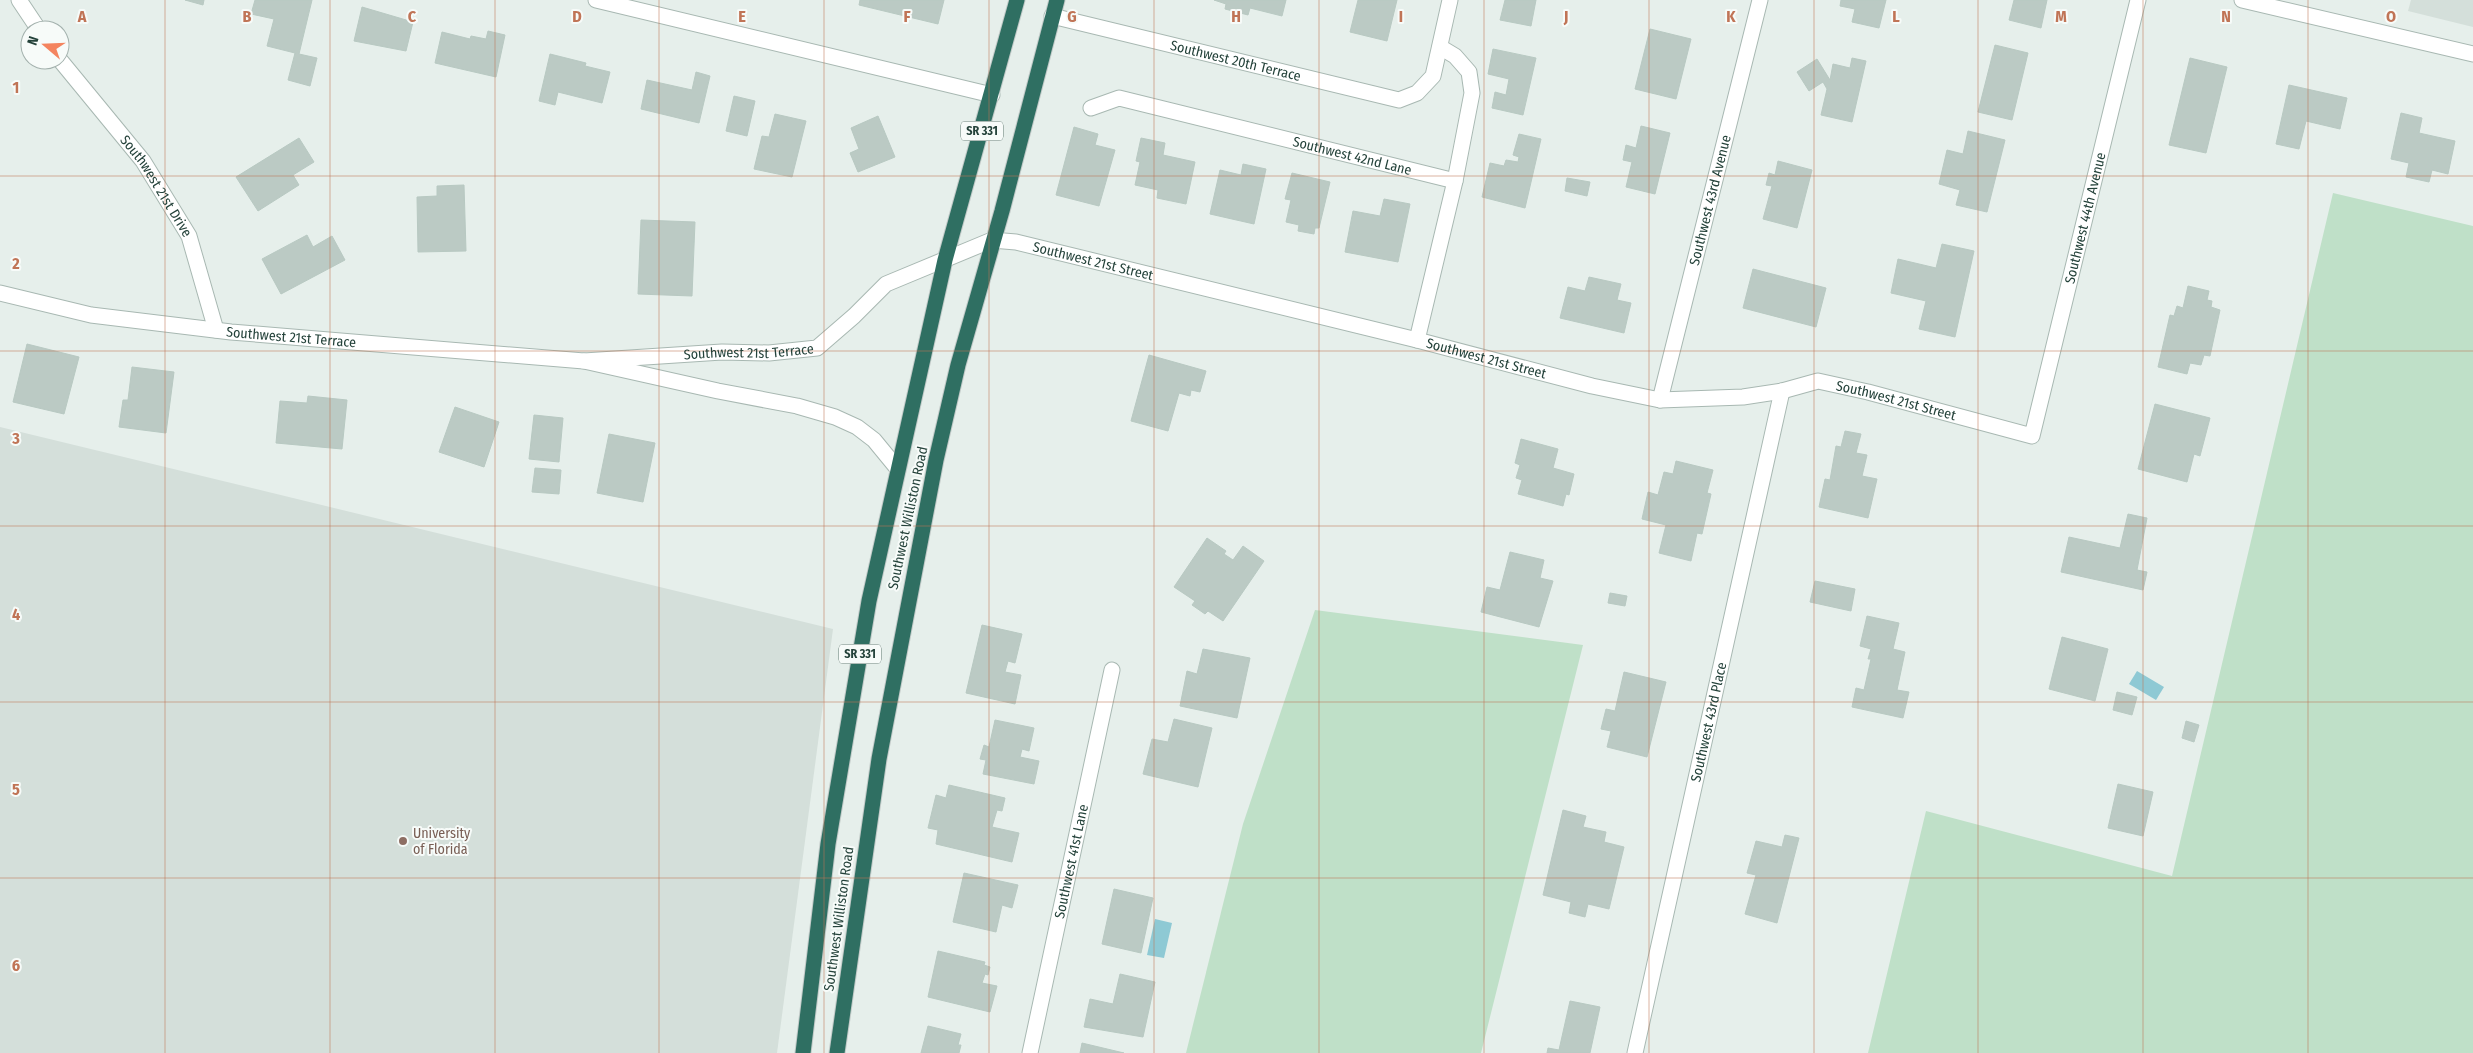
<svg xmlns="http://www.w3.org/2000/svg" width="2473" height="1053" font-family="'Fira Sans Condensed',sans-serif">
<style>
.built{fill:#d4dfda}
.green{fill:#bfe0c8}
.water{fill:#8ec9d4}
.building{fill:#bbcac4;stroke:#b8c9c2}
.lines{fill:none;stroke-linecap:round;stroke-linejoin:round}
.street-casing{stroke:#a8b8b2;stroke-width:17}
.highway-casing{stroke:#c2cac8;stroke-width:17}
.street{stroke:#fff;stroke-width:15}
.highway{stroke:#2f6f62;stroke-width:15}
.grid{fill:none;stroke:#c07456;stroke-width:1;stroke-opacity:0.55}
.education-dot{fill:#8d6e63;stroke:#f7fbf9;stroke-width:2}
.labels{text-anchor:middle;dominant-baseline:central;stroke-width:4;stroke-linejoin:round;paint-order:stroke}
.shield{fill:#f7fbf9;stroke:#637a73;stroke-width:1}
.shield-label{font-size:12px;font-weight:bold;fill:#24423a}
.street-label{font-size:14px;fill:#24423a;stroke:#f7fbf9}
.education-label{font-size:14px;fill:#785e54;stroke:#f7fbf9;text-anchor:start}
.grid-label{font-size:16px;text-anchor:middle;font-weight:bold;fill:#c07456;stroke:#f7fbf9;stroke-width:4;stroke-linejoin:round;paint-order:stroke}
</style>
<rect width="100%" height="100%" fill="#e6efeb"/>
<!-- built -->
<g class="built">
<path d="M 2411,0 L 2473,0 L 2473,27 L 2408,11 Z"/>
<path d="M 0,427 L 833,629 L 777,1053 L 0,1053 Z"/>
</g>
<!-- green -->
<g class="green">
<path d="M 2333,193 L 2473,226 L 2473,1053 L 1868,1053 L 1926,811 L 2172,876 Z"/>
<path d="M 1315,610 L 1583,645 L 1481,1053 L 1186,1053 L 1243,824 Z"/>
</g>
<!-- water -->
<g class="water">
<path d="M 2137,671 L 2164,687 L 2156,700 L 2129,684 Z"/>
<path d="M 1155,919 L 1172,923 L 1164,958 L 1147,955 Z"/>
</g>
<!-- building -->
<g class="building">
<path d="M 185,0 L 204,0 L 203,5 Z"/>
<path d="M 255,0 L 312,0 L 299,54 L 317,58 L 310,86 L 288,80 L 295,53 L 267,46 L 274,19 L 251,14 Z"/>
<path d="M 860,0 L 944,0 L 938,24 L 859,5 Z"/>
<path d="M 1214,0 L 1286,0 L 1282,16 L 1250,8 L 1248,15 L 1225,9 L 1226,4 Z"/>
<path d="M 1358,0 L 1397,0 L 1387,41 L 1350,32 Z"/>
<path d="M 1505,0 L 1536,0 L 1531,26 L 1500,20 Z"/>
<path d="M 1841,0 L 1886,0 L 1879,28 L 1852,22 L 1855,9 L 1840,6 Z"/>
<path d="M 2014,0 L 2047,0 L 2041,28 L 2009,20 Z"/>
<path d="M 362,7 L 413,22 L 406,51 L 354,41 Z"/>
<path d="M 1650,29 L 1691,39 L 1676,99 L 1635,89 Z"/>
<path d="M 488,31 L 505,35 L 496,77 L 435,63 L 442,32 L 470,39 L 471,36 L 486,39 Z"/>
<path d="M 1995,45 L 2028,53 L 2012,120 L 1978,112 Z"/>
<path d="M 1493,49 L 1536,58 L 1523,115 L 1492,108 L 1495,92 L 1506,95 L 1509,79 L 1488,74 Z"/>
<path d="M 550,54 L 586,63 L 585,66 L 610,72 L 602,103 L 558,92 L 555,105 L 539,101 Z"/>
<path d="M 1852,58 L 1866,61 L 1852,122 L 1821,115 L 1827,89 L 1823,82 L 1809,91 L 1797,72 L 1817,59 L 1830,80 L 1833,64 L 1850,68 Z"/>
<path d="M 2190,58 L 2227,67 L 2206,153 L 2169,145 Z"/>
<path d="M 696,72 L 710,76 L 699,123 L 641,109 L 647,80 L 692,90 Z"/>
<path d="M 2289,85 L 2347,98 L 2340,129 L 2306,121 L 2299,149 L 2276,144 Z"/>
<path d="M 734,96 L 755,101 L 747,136 L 726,131 Z"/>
<path d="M 2401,113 L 2422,118 L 2419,133 L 2455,141 L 2448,174 L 2432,170 L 2429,182 L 2406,177 L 2409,163 L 2391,159 Z"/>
<path d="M 775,114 L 806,121 L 792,177 L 754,169 L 762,136 L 769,137 Z"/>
<path d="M 878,116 L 895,157 L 858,172 L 850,153 L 859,149 L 851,128 Z"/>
<path d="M 1641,126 L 1670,133 L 1655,194 L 1626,187 L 1632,162 L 1623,160 L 1626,145 L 1636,148 Z"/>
<path d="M 1074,127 L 1098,134 L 1095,145 L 1115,150 L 1099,206 L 1056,195 Z"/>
<path d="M 1968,131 L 2005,140 L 1987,212 L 1956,205 L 1960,190 L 1939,184 L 1947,150 L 1963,154 Z"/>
<path d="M 1519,134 L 1541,139 L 1525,208 L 1482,197 L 1490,163 L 1504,166 L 1506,160 L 1518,162 L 1519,157 L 1513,155 Z"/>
<path d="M 299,138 L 314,162 L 293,175 L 299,185 L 258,211 L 236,177 Z"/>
<path d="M 1141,138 L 1165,143 L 1163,155 L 1195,162 L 1186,204 L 1157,198 L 1158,190 L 1135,185 L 1140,162 L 1136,161 Z"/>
<path d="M 1778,161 L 1812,170 L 1797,228 L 1763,219 L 1772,186 L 1766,185 L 1769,173 L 1775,175 Z"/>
<path d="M 1243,164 L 1266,169 L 1254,224 L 1210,214 L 1220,170 L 1241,175 Z"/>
<path d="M 1292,173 L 1330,182 L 1319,228 L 1315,228 L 1314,234 L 1298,231 L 1299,225 L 1286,222 L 1291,200 L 1285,199 Z"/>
<path d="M 1567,178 L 1590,182 L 1587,196 L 1565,191 Z"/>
<path d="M 464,185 L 466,251 L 418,252 L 417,197 L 437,196 L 437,186 Z"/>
<path d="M 1384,199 L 1410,204 L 1398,262 L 1345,252 L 1353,211 L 1380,216 Z"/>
<path d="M 641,220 L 695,222 L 692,296 L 638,294 Z"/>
<path d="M 307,235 L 313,247 L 332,236 L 345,260 L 281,294 L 262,259 Z"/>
<path d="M 1942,244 L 1974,251 L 1955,337 L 1919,329 L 1926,301 L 1891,293 L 1898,259 L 1936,268 Z"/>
<path d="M 1753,269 L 1826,288 L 1816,327 L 1743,308 Z"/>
<path d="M 1589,277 L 1621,284 L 1617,300 L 1631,303 L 1624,333 L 1560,318 L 1568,287 L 1585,291 Z"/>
<path d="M 2188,286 L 2209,291 L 2207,300 L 2212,301 L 2211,307 L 2220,310 L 2210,356 L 2204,355 L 2201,365 L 2190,363 L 2187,374 L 2158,367 L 2170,315 L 2174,316 L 2177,306 L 2183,308 Z"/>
<path d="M 27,344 L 79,357 L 64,414 L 13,402 Z"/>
<path d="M 1149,355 L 1206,371 L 1200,392 L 1191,390 L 1190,396 L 1179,393 L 1168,431 L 1131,421 Z"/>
<path d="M 132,367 L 174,372 L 166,433 L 119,427 L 123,400 L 128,400 Z"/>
<path d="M 308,396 L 347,400 L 342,449 L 276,443 L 280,401 L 307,403 Z"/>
<path d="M 2155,404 L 2210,418 L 2200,456 L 2194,454 L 2187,482 L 2138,469 Z"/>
<path d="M 455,407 L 499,422 L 484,467 L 439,452 Z"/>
<path d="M 534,415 L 563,418 L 559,462 L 529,459 Z"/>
<path d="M 1845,431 L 1861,434 L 1856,453 L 1867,455 L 1862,476 L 1877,479 L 1868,518 L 1819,507 L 1825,479 L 1830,480 L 1836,446 L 1841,447 Z"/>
<path d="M 609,434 L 655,443 L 643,502 L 597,493 Z"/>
<path d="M 1521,439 L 1558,449 L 1553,468 L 1574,474 L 1569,495 L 1566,494 L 1563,506 L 1518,494 L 1522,480 L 1516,478 L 1520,465 L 1515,463 Z"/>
<path d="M 1676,461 L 1713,470 L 1707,493 L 1711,494 L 1702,534 L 1697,533 L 1691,561 L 1659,553 L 1666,525 L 1642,519 L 1648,492 L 1658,495 L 1664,472 L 1673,474 Z"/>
<path d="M 535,468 L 561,470 L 559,494 L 532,492 Z"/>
<path d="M 2128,514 L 2147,518 L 2137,570 L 2147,572 L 2143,590 L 2061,572 L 2069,537 L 2120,548 Z"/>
<path d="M 1207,538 L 1226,551 L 1224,554 L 1233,560 L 1243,546 L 1264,561 L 1223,621 L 1208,611 L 1205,614 L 1192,605 L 1195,601 L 1174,587 Z"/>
<path d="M 1510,552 L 1544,560 L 1540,578 L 1553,581 L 1539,627 L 1481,612 L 1487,587 L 1500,590 Z"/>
<path d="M 1815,581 L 1855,589 L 1851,611 L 1810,602 Z"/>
<path d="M 1610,593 L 1627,596 L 1625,606 L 1608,603 Z"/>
<path d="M 1867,616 L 1899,623 L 1893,649 L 1905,652 L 1897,690 L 1909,692 L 1903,718 L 1852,707 L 1856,688 L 1864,690 L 1871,659 L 1868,659 L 1871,649 L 1860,646 Z"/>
<path d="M 982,625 L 1022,634 L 1015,663 L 1008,661 L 1005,672 L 1021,675 L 1015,704 L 966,693 Z"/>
<path d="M 2062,637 L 2108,649 L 2095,701 L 2049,689 Z"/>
<path d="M 1203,649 L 1250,658 L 1237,718 L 1180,706 L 1187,671 L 1197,674 Z"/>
<path d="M 1624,672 L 1666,682 L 1647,757 L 1607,747 L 1611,731 L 1601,729 L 1606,709 L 1615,711 Z"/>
<path d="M 2117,692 L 2137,697 L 2132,715 L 2113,710 Z"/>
<path d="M 1174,719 L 1212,728 L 1198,787 L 1143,774 L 1152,739 L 1168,742 Z"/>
<path d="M 995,720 L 1034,728 L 1029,751 L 1022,749 L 1020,757 L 1039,761 L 1034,784 L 983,774 L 986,760 L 980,759 L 984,745 L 989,747 Z"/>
<path d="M 2186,721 L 2199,725 L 2194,742 L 2182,738 Z"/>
<path d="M 2118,784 L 2153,792 L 2143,836 L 2108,828 Z"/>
<path d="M 949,785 L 1005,798 L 1002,811 L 997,810 L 992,827 L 1019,833 L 1012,862 L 936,844 L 938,830 L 928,828 L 936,795 L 946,798 Z"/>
<path d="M 1563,810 L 1586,816 L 1583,827 L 1606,832 L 1604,842 L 1624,847 L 1609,909 L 1588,904 L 1585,917 L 1569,913 L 1571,902 L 1543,895 Z"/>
<path d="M 1785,835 L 1799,838 L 1777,923 L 1745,914 L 1756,875 L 1747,873 L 1756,841 L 1782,847 Z"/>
<path d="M 964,873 L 1018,885 L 1012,908 L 1002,905 L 996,932 L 953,922 Z"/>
<path d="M 1114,889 L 1153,898 L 1141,953 L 1102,944 Z"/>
<path d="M 938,951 L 985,962 L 984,965 L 990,967 L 988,975 L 985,974 L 982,983 L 997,986 L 990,1012 L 928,997 Z"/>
<path d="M 1120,974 L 1155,982 L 1143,1037 L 1084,1027 L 1090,999 L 1113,1004 Z"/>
<path d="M 1570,1001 L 1600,1007 L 1590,1053 L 1547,1053 L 1548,1048 L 1559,1050 Z"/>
<path d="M 928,1026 L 961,1034 L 958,1045 L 961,1045 L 959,1053 L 921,1053 Z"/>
<path d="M 1082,1043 L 1124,1053 L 1080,1053 Z"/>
</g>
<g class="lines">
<defs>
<g id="street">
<path d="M 19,0 L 39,30"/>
<path d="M 596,0 L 992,95"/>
<path d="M 2242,0 L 2473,54"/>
<path id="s1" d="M 1052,16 L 1399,100 L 1417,93 L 1433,76 L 1450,0"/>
<path id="s2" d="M 60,60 L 143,161 L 189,236 L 216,330"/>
<path id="s3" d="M 1091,108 L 1119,98 L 1455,181"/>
<path id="s4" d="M 0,293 L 91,315 L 231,332 L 584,361 L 718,391 L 797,406 L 835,417 L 857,427 L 874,440 L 897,468"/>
<path d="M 1417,340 L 1455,181 L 1472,93 L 1469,72 L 1455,56 L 1440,47"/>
<path id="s5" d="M 584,361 L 722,352 L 769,353 L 817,348 L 854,316 L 886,284 L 992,240 L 1016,242 L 1417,340 L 1592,386 L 1660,400 L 1743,397 L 1782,391 L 1818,381 L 1868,392 L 2032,436 L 2138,0"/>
<path id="s6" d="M 1660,400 L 1760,0"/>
<path id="s7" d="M 1030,1053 L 1112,670"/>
<path id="s8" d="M 1635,1053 L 1782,391"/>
</g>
<g id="highway">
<path d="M 803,1053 L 828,844 L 869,601 L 945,260 L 1017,0"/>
<path d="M 837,1053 L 879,759 L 936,460 L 958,365 L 1002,211 L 1057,0"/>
</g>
</defs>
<!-- street casing -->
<use href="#street" class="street-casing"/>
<!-- highway casing -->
<use href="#highway" class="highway-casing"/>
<!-- street -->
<use href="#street" class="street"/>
<!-- highway -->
<use href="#highway" class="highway"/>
</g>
<!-- grid -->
<path class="grid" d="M 165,0 L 165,1053M 330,0 L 330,1053M 495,0 L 495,1053M 659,0 L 659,1053M 824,0 L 824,1053M 989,0 L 989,1053M 1154,0 L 1154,1053M 1319,0 L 1319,1053M 1484,0 L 1484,1053M 1649,0 L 1649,1053M 1814,0 L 1814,1053M 1978,0 L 1978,1053M 2143,0 L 2143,1053M 2308,0 L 2308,1053M 0,176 L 2473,176M 0,351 L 2473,351M 0,526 L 2473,526M 0,702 L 2473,702M 0,878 L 2473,878"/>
<!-- markers -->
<circle class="education-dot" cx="403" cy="841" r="5"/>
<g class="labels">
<!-- shield labels -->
<g class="shield">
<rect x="961" y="121.5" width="42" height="19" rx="4"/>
<rect x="839" y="644.5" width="42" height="19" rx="4"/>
</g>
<g class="shield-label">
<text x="982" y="131">SR 331</text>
<text x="860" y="654">SR 331</text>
</g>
<!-- street labels -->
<g class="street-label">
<text stroke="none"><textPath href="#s1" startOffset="189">Southwest 20th Terrace</textPath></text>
<text stroke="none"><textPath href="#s3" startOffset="270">Southwest 42nd Lane</textPath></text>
<text stroke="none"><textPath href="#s2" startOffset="159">Southwest 21st Drive</textPath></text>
<text stroke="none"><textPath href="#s6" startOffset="206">Southwest 43rd Avenue</textPath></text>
<text stroke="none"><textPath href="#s5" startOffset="1735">Southwest 44th Avenue</textPath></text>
<text stroke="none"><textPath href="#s5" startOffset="546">Southwest 21st Street</textPath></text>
<text stroke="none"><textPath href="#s4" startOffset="295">Southwest 21st Terrace</textPath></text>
<text stroke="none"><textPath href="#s5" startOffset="165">Southwest 21st Terrace</textPath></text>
<text stroke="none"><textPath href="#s5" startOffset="951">Southwest 21st Street</textPath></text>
<text stroke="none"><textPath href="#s5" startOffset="1370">Southwest 21st Street</textPath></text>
<text transform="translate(908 518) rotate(-78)">Southwest Williston Road</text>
<text stroke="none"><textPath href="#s8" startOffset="339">Southwest 43rd Place</textPath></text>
<text stroke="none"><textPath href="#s7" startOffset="196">Southwest 41st Lane</textPath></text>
<text transform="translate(839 919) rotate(-82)">Southwest Williston Road</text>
</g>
<!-- education labels -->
<g class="education-label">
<text x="413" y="833">University<tspan x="413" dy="16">of Florida</tspan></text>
</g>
</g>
<g class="grid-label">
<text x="82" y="22">A</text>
<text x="247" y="22">B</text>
<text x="412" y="22">C</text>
<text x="577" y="22">D</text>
<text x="742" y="22">E</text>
<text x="907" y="22">F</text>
<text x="1072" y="22">G</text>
<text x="1236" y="22">H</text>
<text x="1401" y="22">I</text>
<text x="1566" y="22">J</text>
<text x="1731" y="22">K</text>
<text x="1896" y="22">L</text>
<text x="2061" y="22">M</text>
<text x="2226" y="22">N</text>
<text x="2391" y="22">O</text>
<text x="16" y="93">1</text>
<text x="16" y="269">2</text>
<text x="16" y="444">3</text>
<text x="16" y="620">4</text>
<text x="16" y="795">5</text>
<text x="16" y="971">6</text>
</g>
<!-- north arrow -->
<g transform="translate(45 45) rotate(289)"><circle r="24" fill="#f7fbf9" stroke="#a3b1ad"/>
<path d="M0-4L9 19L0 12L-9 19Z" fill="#f4845f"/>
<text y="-8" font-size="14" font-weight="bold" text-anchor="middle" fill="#24423a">N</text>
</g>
</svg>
